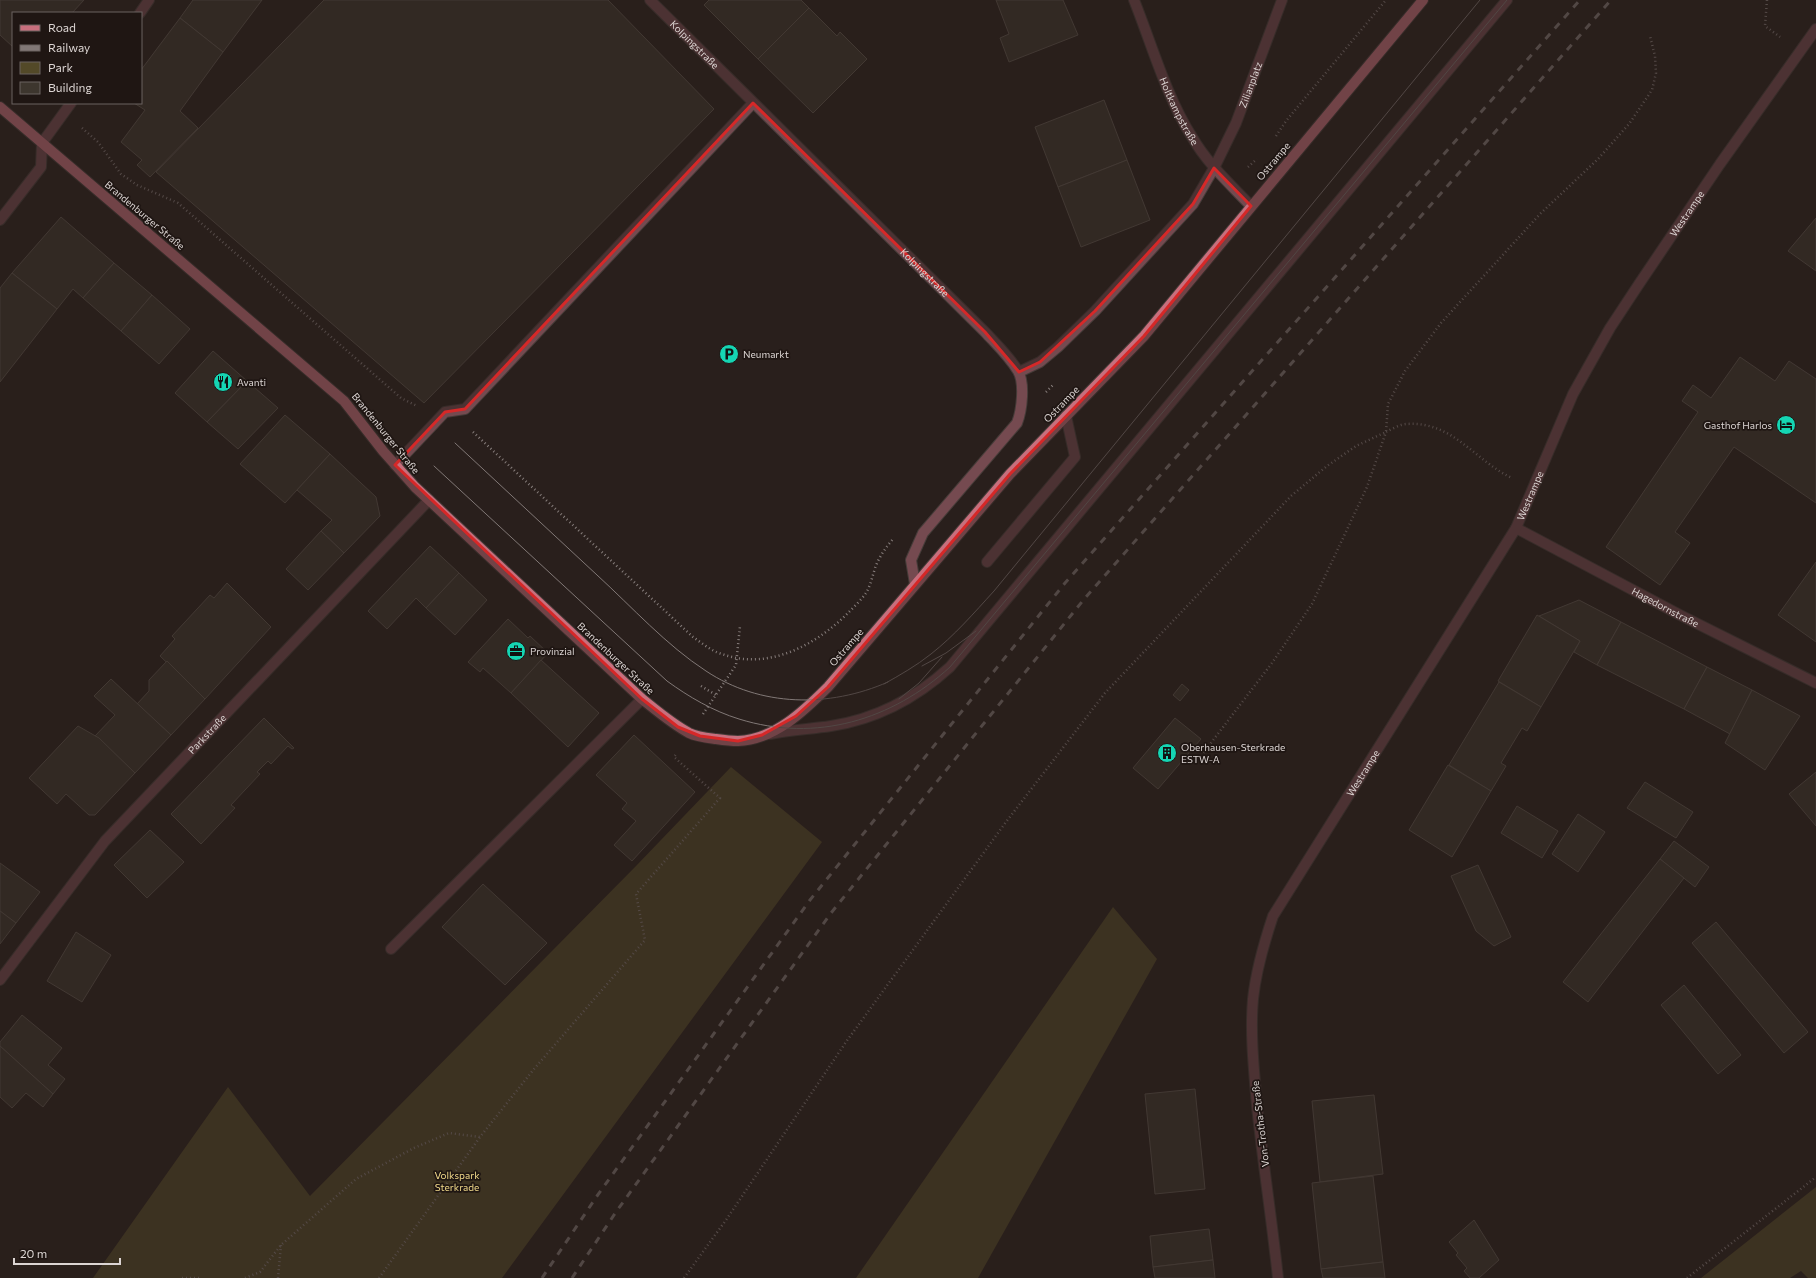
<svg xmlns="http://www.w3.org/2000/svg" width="1816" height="1278" font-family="Commissioner,sans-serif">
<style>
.green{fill:#534928}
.building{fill:#3d362e;stroke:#5f574f}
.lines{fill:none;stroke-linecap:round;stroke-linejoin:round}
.minor-casing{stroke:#463c39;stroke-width:12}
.major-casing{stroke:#463c39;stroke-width:12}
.path{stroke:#877e7c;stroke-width:2.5;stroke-dasharray:1 3;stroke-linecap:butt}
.minor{stroke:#754a50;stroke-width:10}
.major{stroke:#c86f7d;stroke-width:10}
.tram{stroke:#817876;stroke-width:1}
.rail{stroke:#817876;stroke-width:3;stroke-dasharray:7 7;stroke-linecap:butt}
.marked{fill:none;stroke:#d62828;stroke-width:3;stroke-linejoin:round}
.labels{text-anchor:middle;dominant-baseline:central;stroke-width:3.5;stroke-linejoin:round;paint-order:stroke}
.street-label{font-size:10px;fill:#dcd5d3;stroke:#1f1613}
.poi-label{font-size:10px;fill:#dcd5d3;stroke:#1f1613;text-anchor:start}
.park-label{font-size:10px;fill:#f1d98a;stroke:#1f1613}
</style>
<rect width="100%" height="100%" fill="#291f1c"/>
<!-- green -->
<g class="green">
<path d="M 731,767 L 822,842 L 502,1278 L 93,1278 L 228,1087 L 310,1196 L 636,866 Z"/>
<path d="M 1113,907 L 1157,959 L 978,1278 L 856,1278 Z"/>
<path d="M 1816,1187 L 1816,1278 L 1808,1278 L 1801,1271 L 1790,1278 L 1701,1278 Z"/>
</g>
<!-- building -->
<g class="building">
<path d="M 0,0 L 84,0 L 72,13 L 13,13 L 13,47 L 0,35 Z"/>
<path d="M 193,0 L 262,0 L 223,52 L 180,18 Z"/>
<path d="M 324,0 L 608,0 L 714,109 L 424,403 L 156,172 Z"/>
<path d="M 709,0 L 801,0 L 809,8 L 758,59 L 704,5 Z"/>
<path d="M 996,0 L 1063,0 L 1078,35 L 1009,62 L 1000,38 L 1009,34 Z"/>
<path d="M 809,8 L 837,36 L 840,32 L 867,59 L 813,113 L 758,59 Z"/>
<path d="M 180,18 L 223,52 L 180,111 L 198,128 L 150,177 L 137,165 L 142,160 L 121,142 L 145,110 L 134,103 L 141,103 L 141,70 Z"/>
<path d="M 1104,100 L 1127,160 L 1058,187 L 1035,127 Z"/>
<path d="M 1127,160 L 1150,220 L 1081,247 L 1058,187 Z"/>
<path d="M 61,217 L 114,263 L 83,298 L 73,289 L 57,309 L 12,273 Z"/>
<path d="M 1816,218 L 1816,271 L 1788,251 Z"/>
<path d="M 114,263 L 152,295 L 121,331 L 83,298 Z"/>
<path d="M 12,273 L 57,309 L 0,382 L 0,288 Z"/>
<path d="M 152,295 L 190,329 L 159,364 L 121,331 Z"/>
<path d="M 213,351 L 247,381 L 207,422 L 175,393 Z"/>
<path d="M 1740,357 L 1775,381 L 1789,361 L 1816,379 L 1816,503 L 1734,447 L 1675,532 L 1690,543 L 1660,585 L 1606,547 L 1698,412 L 1682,401 L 1693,385 L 1711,398 Z"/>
<path d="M 247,381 L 278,408 L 238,449 L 207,422 Z"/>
<path d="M 285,415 L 330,454 L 285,503 L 240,464 Z"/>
<path d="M 330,454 L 376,497 L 380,516 L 344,553 L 321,531 L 332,520 L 297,490 Z"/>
<path d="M 321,531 L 344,553 L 308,590 L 286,569 Z"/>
<path d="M 430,546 L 459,573 L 426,608 L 416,598 L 387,629 L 368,611 Z"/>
<path d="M 1816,562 L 1816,642 L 1778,615 Z"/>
<path d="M 459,573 L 487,600 L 455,635 L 426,608 Z"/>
<path d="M 227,583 L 271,627 L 205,699 L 160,656 L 175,639 L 172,636 L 210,595 L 214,598 Z"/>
<path d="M 1579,600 L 1621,622 L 1597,665 L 1574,652 L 1580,641 L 1539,616 Z"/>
<path d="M 1537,615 L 1580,641 L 1541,707 L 1498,681 Z"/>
<path d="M 508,619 L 528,638 L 530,636 L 548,653 L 511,693 L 483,668 L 480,672 L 468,662 Z"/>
<path d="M 1621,622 L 1707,667 L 1684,709 L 1597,665 Z"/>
<path d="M 541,660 L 599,713 L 568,747 L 511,693 Z"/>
<path d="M 167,661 L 205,699 L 171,735 L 137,704 L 149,691 L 149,680 Z"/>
<path d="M 1707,667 L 1752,690 L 1730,734 L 1684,709 Z"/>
<path d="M 111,679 L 171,735 L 135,773 L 95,736 L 115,715 L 94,696 Z"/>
<path d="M 1499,682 L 1541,707 L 1527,731 L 1522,728 L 1501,763 L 1506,766 L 1491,791 L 1449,765 Z"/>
<path d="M 1182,684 L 1189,690 L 1180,701 L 1173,695 Z"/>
<path d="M 1752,690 L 1800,716 L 1765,770 L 1725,743 Z"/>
<path d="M 264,718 L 294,748 L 292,749 L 288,746 L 271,764 L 268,761 L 257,772 L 260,774 L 231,805 L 235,808 L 201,844 L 171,814 Z"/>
<path d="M 1175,718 L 1201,739 L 1158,789 L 1133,768 Z"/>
<path d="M 78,726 L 99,738 L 135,773 L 95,815 L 89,815 L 66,794 L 57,804 L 29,778 Z"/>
<path d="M 634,735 L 695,792 L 632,861 L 614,845 L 636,821 L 622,809 L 627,803 L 596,775 Z"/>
<path d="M 1448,765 L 1491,791 L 1452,857 L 1409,830 Z"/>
<path d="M 1816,772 L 1816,826 L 1789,794 Z"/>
<path d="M 1645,782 L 1693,812 L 1676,838 L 1627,808 Z"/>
<path d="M 1517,806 L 1558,831 L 1542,858 L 1501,833 Z"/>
<path d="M 1578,814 L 1605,832 L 1578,872 L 1552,854 Z"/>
<path d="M 150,830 L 184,862 L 147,898 L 114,865 Z"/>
<path d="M 1674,841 L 1709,867 L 1695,887 L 1660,859 Z"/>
<path d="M 1660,859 L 1684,878 L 1588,1002 L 1563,982 Z"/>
<path d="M 0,863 L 40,892 L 16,923 L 0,911 Z"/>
<path d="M 1478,865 L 1511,937 L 1494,946 L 1476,931 L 1451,876 Z"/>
<path d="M 483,884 L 547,943 L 505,985 L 442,927 Z"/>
<path d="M 0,911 L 16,923 L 0,944 Z"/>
<path d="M 1716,922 L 1808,1032 L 1784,1053 L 1692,943 Z"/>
<path d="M 76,932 L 111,955 L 82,1002 L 47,981 Z"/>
<path d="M 1684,985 L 1741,1055 L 1718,1074 L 1661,1005 Z"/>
<path d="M 22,1015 L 62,1048 L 48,1065 L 65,1079 L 53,1094 L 0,1046 L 0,1042 Z"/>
<path d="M 0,1046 L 53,1094 L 43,1107 L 26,1093 L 12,1108 L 0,1097 Z"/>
<path d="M 1195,1089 L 1205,1189 L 1155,1194 L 1145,1094 Z"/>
<path d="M 1374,1095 L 1383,1174 L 1320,1182 L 1312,1101 Z"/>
<path d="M 1373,1176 L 1383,1262 L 1321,1269 L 1312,1183 Z"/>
<path d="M 1474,1220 L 1499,1260 L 1479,1278 L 1470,1278 L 1464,1271 L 1467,1268 L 1456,1255 L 1458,1253 L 1449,1242 Z"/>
<path d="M 1209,1229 L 1213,1260 L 1153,1267 L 1150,1236 Z"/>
<path d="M 1213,1260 L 1215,1278 L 1155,1278 L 1153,1267 Z"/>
<path d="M 1383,1262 L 1385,1278 L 1323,1278 L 1321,1269 Z"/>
</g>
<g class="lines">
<defs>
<g id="minor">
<path id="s1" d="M 650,0 L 985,332 C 996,344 1009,356 1018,371 C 1025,383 1022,410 1017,423 L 923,533 L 911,560 L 915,584"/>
<path id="s2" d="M 1134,0 C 1152,45 1166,96 1192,137 C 1207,163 1230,184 1251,206"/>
<path d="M 140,13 L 149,0"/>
<path d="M 0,220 L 41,167 L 42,143 L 71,103"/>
<path id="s3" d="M 1019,372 L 1040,362 L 1058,347 L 1095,311 L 1193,204 L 1214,168 L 1236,123 L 1282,0"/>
<path d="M 395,465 L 445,412 L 465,409 L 753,103"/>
<path id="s4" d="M 1516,528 L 1680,615 L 1816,683"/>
<path d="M 987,562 L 1075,457 L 1066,416"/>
<path d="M 770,734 C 790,730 811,729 831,726 C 877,719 916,698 950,667 L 1507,0"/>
<path d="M 391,949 L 642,699"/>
<path id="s5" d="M 0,980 L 105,841 L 429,500"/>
<path id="s6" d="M 1278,1278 C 1272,1221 1263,1163 1257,1106 C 1254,1070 1250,1034 1253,999 C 1256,970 1264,943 1273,916 L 1516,528 L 1573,394 L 1610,328 L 1639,284 L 1720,164 L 1816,29"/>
</g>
<path id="major" d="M 0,107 L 344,401 L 383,451 L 415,487 L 642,699 C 657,711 672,724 689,733 C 697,737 708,738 716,739 C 723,740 731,741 738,741 C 774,740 804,711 828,687 L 1010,474 L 1144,336 L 1423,0"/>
</defs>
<!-- minor casing -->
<use href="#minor" class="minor-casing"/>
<!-- major casing -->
<use href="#major" class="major-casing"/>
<!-- path -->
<g class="path">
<path d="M 1767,0 L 1765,26 L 1780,37"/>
<path d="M 82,128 L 98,142 L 121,174 L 137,185 L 178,203 L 401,398 L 417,406"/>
<path d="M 1276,136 L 1286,121 L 1386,0"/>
<path d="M 1248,167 L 1257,159"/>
<path d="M 1046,392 L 1054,384"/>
<path d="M 473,432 L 693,637 C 702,643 711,651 722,654 C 768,671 816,645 848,613 C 854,607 861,600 866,593 C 872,583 873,571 878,561 C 882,553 887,546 893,539"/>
<path d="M 701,686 L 716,695"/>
<path d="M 703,714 L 736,665 L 740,626"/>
<path d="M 1201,756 L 1272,663 L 1312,604 L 1367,487 L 1386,432 C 1392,429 1400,424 1407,424 C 1453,421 1475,461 1512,478"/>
<path d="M 182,1278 L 200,1278"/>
<path d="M 245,1278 L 260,1272 L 281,1245 L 356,1179 L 414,1148 L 449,1133 L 480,1137"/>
<path d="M 278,1278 L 281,1245"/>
<path d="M 379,1278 L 480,1137 L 534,1069 L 645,940 L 636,894 L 720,798 L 674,757 L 677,753"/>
<path d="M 684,1278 L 726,1220 L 846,1042 L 1006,822 L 1105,693 L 1291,496 L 1327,466 L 1356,446 L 1386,432 L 1388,404 L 1405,371 L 1441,323 L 1540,214 L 1598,159 L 1629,124 L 1652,90 L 1656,73 L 1655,56 L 1650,36"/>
<path d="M 1687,1278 L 1816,1177"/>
</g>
<!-- minor -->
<use href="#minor" class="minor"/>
<!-- major -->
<use href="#major" class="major"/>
<!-- tram -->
<g class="tram">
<path d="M 455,443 C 502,487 550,531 597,575 C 632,607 666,645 706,671 C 760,707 829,708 888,682"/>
<path d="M 434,466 L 667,681 C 689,697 713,711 739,719 C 816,743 892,720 950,667 L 1507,0"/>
<path d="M 922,666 L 946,653 L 976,631"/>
<path d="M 884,684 C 900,675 916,666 931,654 C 954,636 974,613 994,591 L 1480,0"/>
<path d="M 899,699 L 919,683 L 942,657"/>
</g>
<!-- rail -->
<g class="rail">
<path d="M 542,1278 L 597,1196 L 810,900 L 1065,583 L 1580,0"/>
<path d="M 572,1278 L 616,1212 L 831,913 L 1085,598 L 1611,0"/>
</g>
</g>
<!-- marked area -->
<path d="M0 0H1816V1278H0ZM 753,103 L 985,332 L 1019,372 L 1040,362 L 1095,311 L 1193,204 L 1214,168 L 1251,206 L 1144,336 L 1010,474 L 828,687 L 796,716 L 762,735 L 738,741 L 700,736 L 678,727 L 642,699 L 395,465 L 445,412 L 465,409 Z" fill="#291f1c" fill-opacity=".55" fill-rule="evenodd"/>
<path class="marked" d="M 753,103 L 985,332 L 1019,372 L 1040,362 L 1095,311 L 1193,204 L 1214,168 L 1251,206 L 1144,336 L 1010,474 L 828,687 L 796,716 L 762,735 L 738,741 L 700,736 L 678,727 L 642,699 L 395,465 L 445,412 L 465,409 Z"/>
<!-- icons -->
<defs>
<symbol id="parking-disc" viewBox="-11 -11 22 22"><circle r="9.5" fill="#15d5b3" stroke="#1f1613"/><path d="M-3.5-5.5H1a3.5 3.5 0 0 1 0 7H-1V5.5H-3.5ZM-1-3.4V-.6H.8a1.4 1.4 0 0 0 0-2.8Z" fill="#111"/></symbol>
<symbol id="restaurant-disc" viewBox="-11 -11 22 22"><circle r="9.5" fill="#15d5b3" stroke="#1f1613"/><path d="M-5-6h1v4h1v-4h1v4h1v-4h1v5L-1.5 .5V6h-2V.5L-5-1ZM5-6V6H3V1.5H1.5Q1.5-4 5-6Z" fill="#111"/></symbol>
<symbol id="hotel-disc" viewBox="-11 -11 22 22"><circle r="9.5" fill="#15d5b3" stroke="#1f1613"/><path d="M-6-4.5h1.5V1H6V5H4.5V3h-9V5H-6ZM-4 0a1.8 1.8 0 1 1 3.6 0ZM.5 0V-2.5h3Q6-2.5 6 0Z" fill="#111"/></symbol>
<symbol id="office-disc" viewBox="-11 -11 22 22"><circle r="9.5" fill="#15d5b3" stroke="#1f1613"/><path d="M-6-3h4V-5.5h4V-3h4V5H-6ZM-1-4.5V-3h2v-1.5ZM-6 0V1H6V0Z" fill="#111"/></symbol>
<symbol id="building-disc" viewBox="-11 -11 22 22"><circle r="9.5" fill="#15d5b3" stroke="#1f1613"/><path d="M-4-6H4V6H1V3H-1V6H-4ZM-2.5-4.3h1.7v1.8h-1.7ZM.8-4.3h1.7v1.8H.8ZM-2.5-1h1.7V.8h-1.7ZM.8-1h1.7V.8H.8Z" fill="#111"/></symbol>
</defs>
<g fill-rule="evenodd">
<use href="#parking-disc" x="718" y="343" width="22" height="22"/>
<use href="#restaurant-disc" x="212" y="371" width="22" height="22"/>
<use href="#hotel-disc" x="1775" y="414" width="22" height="22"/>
<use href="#office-disc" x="505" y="640" width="22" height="22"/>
<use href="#building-disc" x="1156" y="742" width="22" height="22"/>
</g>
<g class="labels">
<!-- street labels -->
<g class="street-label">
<text stroke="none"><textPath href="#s1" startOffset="63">Kolpingstraße</textPath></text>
<text stroke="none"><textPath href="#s3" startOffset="376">Zilianplatz</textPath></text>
<text stroke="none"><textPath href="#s2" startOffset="120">Holtkampstraße</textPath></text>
<text transform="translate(1273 161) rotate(-50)">Ostrampe</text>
<text stroke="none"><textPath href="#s6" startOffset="1183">Westrampe</textPath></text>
<text transform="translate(145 215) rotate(40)">Brandenburger Straße</text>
<text stroke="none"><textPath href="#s1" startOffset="387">Kolpingstraße</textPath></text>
<text transform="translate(1061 404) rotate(-46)">Ostrampe</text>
<text transform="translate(386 433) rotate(51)">Brandenburger Straße</text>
<text stroke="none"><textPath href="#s6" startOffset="859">Westrampe</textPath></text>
<text stroke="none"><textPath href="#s4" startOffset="169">Hagedornstraße</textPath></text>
<text transform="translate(846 647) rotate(-49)">Ostrampe</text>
<text transform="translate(616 658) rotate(43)">Brandenburger Straße</text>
<text stroke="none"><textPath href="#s5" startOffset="322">Parkstraße</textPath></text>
<text stroke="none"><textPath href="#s6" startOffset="535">Westrampe</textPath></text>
<text transform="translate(1260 1124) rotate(-97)">Von-Trotha-Straße</text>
</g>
<!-- poi labels -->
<g class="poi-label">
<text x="743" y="354">Neumarkt</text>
<text x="237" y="382">Avanti</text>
<text x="1772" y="425" text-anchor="end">Gasthof Harlos</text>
<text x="530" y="651">Provinzial</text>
<text x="1181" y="747">Oberhausen-Sterkrade<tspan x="1181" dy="12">ESTW-A</tspan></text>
</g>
<!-- park labels -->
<g class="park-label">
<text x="457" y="1175">Volkspark<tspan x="457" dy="12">Sterkrade</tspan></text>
</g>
</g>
<!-- legend -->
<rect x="12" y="12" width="130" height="92" fill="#1f1613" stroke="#6b6260"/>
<rect x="20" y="25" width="20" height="6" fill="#c86f7d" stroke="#6b6260"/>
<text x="48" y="32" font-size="12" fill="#dcd5d3">Road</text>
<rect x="20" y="45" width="20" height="6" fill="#817876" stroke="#6b6260"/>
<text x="48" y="52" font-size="12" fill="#dcd5d3">Railway</text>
<rect x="20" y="62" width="20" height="12" fill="#534928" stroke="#6b6260"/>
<text x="48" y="72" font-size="12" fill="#dcd5d3">Park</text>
<rect x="20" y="82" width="20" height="12" fill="#3d362e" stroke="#6b6260"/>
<text x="48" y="92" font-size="12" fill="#dcd5d3">Building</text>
<!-- scale -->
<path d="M14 1258v6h106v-6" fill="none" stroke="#dcd5d3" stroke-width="2"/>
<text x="20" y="1258" font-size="12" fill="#dcd5d3" stroke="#1f1613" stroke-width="3" paint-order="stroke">20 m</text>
</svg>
